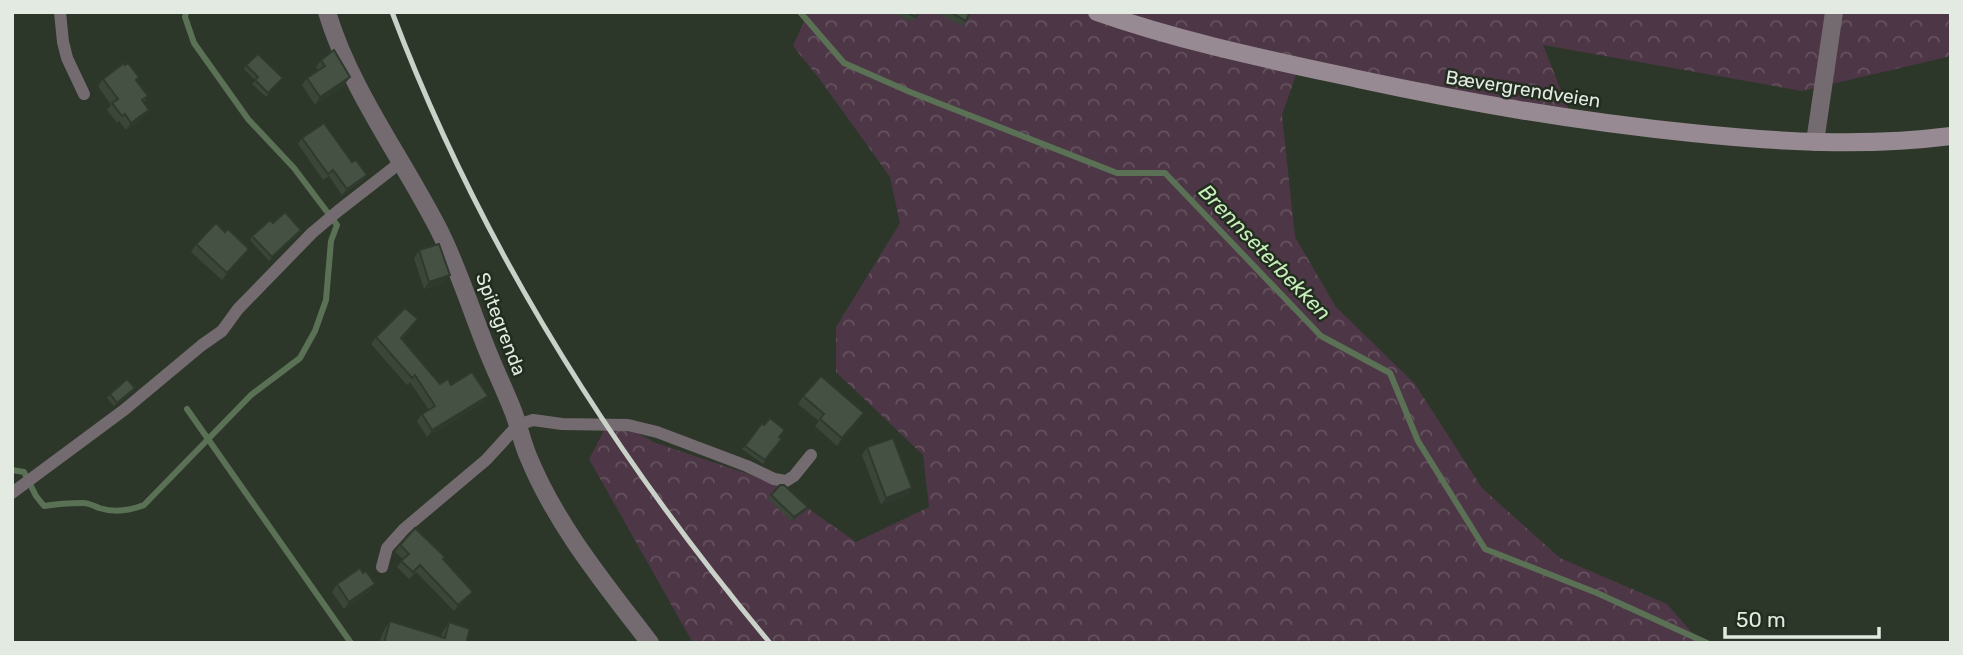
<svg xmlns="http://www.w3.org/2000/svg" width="1963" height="655" font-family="Rubik,sans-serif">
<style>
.forest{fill:url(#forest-crowns)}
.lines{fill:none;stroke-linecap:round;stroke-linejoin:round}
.stream{stroke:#5b7155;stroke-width:6}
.lane{stroke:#746b70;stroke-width:12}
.street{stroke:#746b70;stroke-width:18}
.secondary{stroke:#978a92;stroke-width:18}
.rail{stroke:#cad1c8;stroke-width:5}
.wall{fill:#3b4639}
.shaded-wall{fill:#30392e}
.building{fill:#455142;stroke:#30392e;stroke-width:2}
.labels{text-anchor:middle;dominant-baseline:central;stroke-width:5;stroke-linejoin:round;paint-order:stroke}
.street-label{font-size:19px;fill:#e3eae1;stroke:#222d1f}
.water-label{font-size:21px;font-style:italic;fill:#c7eebb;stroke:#222d1f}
</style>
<defs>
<pattern id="forest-crowns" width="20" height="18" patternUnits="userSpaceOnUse" patternTransform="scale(1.75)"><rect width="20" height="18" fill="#4d3645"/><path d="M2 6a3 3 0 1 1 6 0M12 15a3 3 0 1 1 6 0" fill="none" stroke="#665360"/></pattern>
</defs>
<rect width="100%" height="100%" fill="#2c3729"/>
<!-- forest -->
<path class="forest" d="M 808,12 L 1951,12 L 1951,56 L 1802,91 L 1543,45 L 1570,113 L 1418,89 L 1296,75 L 1282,115 L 1295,237 L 1336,307 L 1415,384 L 1482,488 L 1560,558 L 1667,604 L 1701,643 L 693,643 L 589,459 L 610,419 L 656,443 L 769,481 L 856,542 L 929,507 L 923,455 L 836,372 L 836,327 L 900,223 L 890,177 L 818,77 L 793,46 Z"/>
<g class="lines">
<!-- stream -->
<g class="stream">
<path d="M 800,12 L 844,63 L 910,92 L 1117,173 L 1165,173 L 1321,336 L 1390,373 L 1418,441 L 1485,549 L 1597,593 L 1707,643"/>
<path d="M 187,409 L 351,643"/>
<path d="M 12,470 L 24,472 L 36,496 L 44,506 C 56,504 71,503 83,503 C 89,503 94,506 99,508 C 115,513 129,511 144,505 L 251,395 L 300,358 L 315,331 L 326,300 L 331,241 L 337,225 L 294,168 L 248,119 L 194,43 L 185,17 L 186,12"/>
</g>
<!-- lane -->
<g class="lane">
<path d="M 60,12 L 63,42 L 67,58 L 84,94"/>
<path d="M 12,493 L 124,410 L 202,345 L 222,331 L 238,309 L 312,233 L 338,211 L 401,162"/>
<path d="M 382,567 L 387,548 L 404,529 L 486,460 L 518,425 L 533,420 L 562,424 L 628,425 L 657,432 L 747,466 L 774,479 L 786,481 L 794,476 L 811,455"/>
</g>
<!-- street -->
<g class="street">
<path d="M 327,12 C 351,92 404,160 441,234 C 458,269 470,306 484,342 C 493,366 504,388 513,411 C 519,426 522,442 528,456 C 556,525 605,584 650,643"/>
<path d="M 1815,142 L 1834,12"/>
</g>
<!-- secondary -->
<path class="secondary" d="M 1097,12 C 1182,42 1271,60 1358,79 C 1469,103 1580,122 1692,133 C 1778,142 1865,147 1951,136"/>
<!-- rail -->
<path class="rail" d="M 392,12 C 479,243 612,454 770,643"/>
</g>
<!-- wall -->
<g class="wall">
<path d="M 892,12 L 918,12 L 912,22 Z"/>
<path d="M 936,12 L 970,12 L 962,26 Z"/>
<path d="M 321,60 L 350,77 L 344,85 L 315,105 L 302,85 L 307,78 L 318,70 L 316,67 Z"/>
<path d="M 246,65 L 283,78 L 266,97 L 252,84 L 255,80 L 244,69 Z"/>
<path d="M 139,77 L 137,81 L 148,96 L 144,102 L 144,117 L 126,130 L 119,121 L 117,123 L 107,110 L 111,105 L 98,86 L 103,79 Z"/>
<path d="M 302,138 L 362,181 L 342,195 L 329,176 L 323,180 L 298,144 Z"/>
<path d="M 273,223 L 301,230 L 299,234 L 269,261 L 250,240 L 252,236 Z"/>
<path d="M 196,244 L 244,256 L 222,280 L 191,252 Z"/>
<path d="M 419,250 L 450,275 L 445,282 L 424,289 L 414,258 Z"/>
<path d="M 418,319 L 402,339 L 440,384 L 451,385 L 483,403 L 427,437 L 417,421 L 422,414 L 429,410 L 410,382 L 407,385 L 371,344 L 376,337 Z"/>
<path d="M 135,388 L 132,392 L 114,406 L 107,398 L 110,394 Z"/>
<path d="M 803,396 L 864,413 L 837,446 L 815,426 L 819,421 L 798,404 Z"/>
<path d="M 762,423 L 782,439 L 763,464 L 742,449 Z"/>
<path d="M 867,447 L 912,488 L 907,495 L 881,505 L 862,455 Z"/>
<path d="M 771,495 L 805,511 L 791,521 L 768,499 Z"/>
<path d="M 400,545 L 443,559 L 468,598 L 454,611 L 416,572 L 409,579 L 397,567 L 403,559 L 395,552 Z"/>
<path d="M 337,584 L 370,591 L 344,609 L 332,592 Z"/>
<path d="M 390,621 L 441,637 L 442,633 L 449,622 L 466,643 L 379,643 L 383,632 Z"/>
</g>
<!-- shaded-wall -->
<g class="shaded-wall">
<path d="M 350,77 L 344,85 L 315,105 L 320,97 Z"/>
<path d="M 149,110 L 144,117 L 126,130 L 131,123 Z"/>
<path d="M 367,175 L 362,181 L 342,195 L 347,189 Z"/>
<path d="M 301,230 L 299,234 L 269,261 L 272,257 Z"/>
<path d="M 249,249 L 244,256 L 222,280 L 227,273 Z"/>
<path d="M 450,275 L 445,282 L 424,289 L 429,282 Z"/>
<path d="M 135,388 L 132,392 L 114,406 L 117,403 Z"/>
<path d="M 488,396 L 483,403 L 427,437 L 432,430 Z"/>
<path d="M 864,413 L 859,421 L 837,446 L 842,438 Z"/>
<path d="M 912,488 L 907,495 L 881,505 L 886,498 Z"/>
<path d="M 808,507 L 805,511 L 791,521 L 794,517 Z"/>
<path d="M 375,584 L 370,591 L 344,609 L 349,602 Z"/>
<path d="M 473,592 L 468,598 L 454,611 L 458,605 Z"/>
</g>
<!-- building -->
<g class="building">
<path d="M 906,12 L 918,12 L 916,17 Z"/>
<path d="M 950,12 L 970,12 L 966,21 Z"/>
<path d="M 334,50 L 350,77 L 320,97 L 307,78 L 325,66 L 321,60 Z"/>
<path d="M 258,54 L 283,78 L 268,93 L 255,80 L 258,77 L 246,65 Z"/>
<path d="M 124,63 L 125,65 L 128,63 L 139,77 L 136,80 L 148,96 L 142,100 L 149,110 L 131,123 L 125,114 L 122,116 L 112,103 L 118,99 L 103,79 Z"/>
<path d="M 324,123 L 352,162 L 356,160 L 367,175 L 347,189 L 333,170 L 328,174 L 302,138 Z"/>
<path d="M 285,212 L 301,230 L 272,257 L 252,236 L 270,220 L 273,223 Z"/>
<path d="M 216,223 L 225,232 L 228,229 L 249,249 L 227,273 L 196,244 Z"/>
<path d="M 439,244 L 450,275 L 429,282 L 419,250 Z"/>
<path d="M 405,308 L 418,319 L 401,338 L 440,384 L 448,379 L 451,385 L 472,372 L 488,396 L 432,430 L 422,414 L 435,406 L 415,375 L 412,378 L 376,337 Z"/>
<path d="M 821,376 L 864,413 L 842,438 L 820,419 L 824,414 L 803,396 Z"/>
<path d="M 127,379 L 135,388 L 117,403 L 110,394 Z"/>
<path d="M 770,418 L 785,430 L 779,437 L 782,439 L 765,460 L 745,446 L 762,423 L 764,425 Z"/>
<path d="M 893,438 L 912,488 L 886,498 L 867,447 Z"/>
<path d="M 780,485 L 784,485 L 808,507 L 794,517 L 771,495 Z"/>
<path d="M 415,528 L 445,557 L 443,559 L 473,592 L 458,605 L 420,565 L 413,572 L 401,561 L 409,554 L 400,545 Z"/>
<path d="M 360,568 L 363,573 L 366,571 L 375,584 L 349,602 L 337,584 Z"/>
<path d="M 390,621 L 445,638 L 449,622 L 470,629 L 466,643 L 384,643 Z"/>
</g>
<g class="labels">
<!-- street labels -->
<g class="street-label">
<text transform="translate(1523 89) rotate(9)">Bævergrendveien</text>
<text transform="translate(501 324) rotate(69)">Spitegrenda</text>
</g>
<!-- water labels -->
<g class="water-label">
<text transform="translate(1265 252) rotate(46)">Brennseterbekken</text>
</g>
</g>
<!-- border -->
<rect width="1963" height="655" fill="none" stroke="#e3eae1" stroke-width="28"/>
<!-- scale -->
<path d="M1725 627v10h154v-10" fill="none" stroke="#e3eae1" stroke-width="3.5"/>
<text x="1736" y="627" font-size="21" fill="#e3eae1" stroke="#222d1f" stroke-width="5" paint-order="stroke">50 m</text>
</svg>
